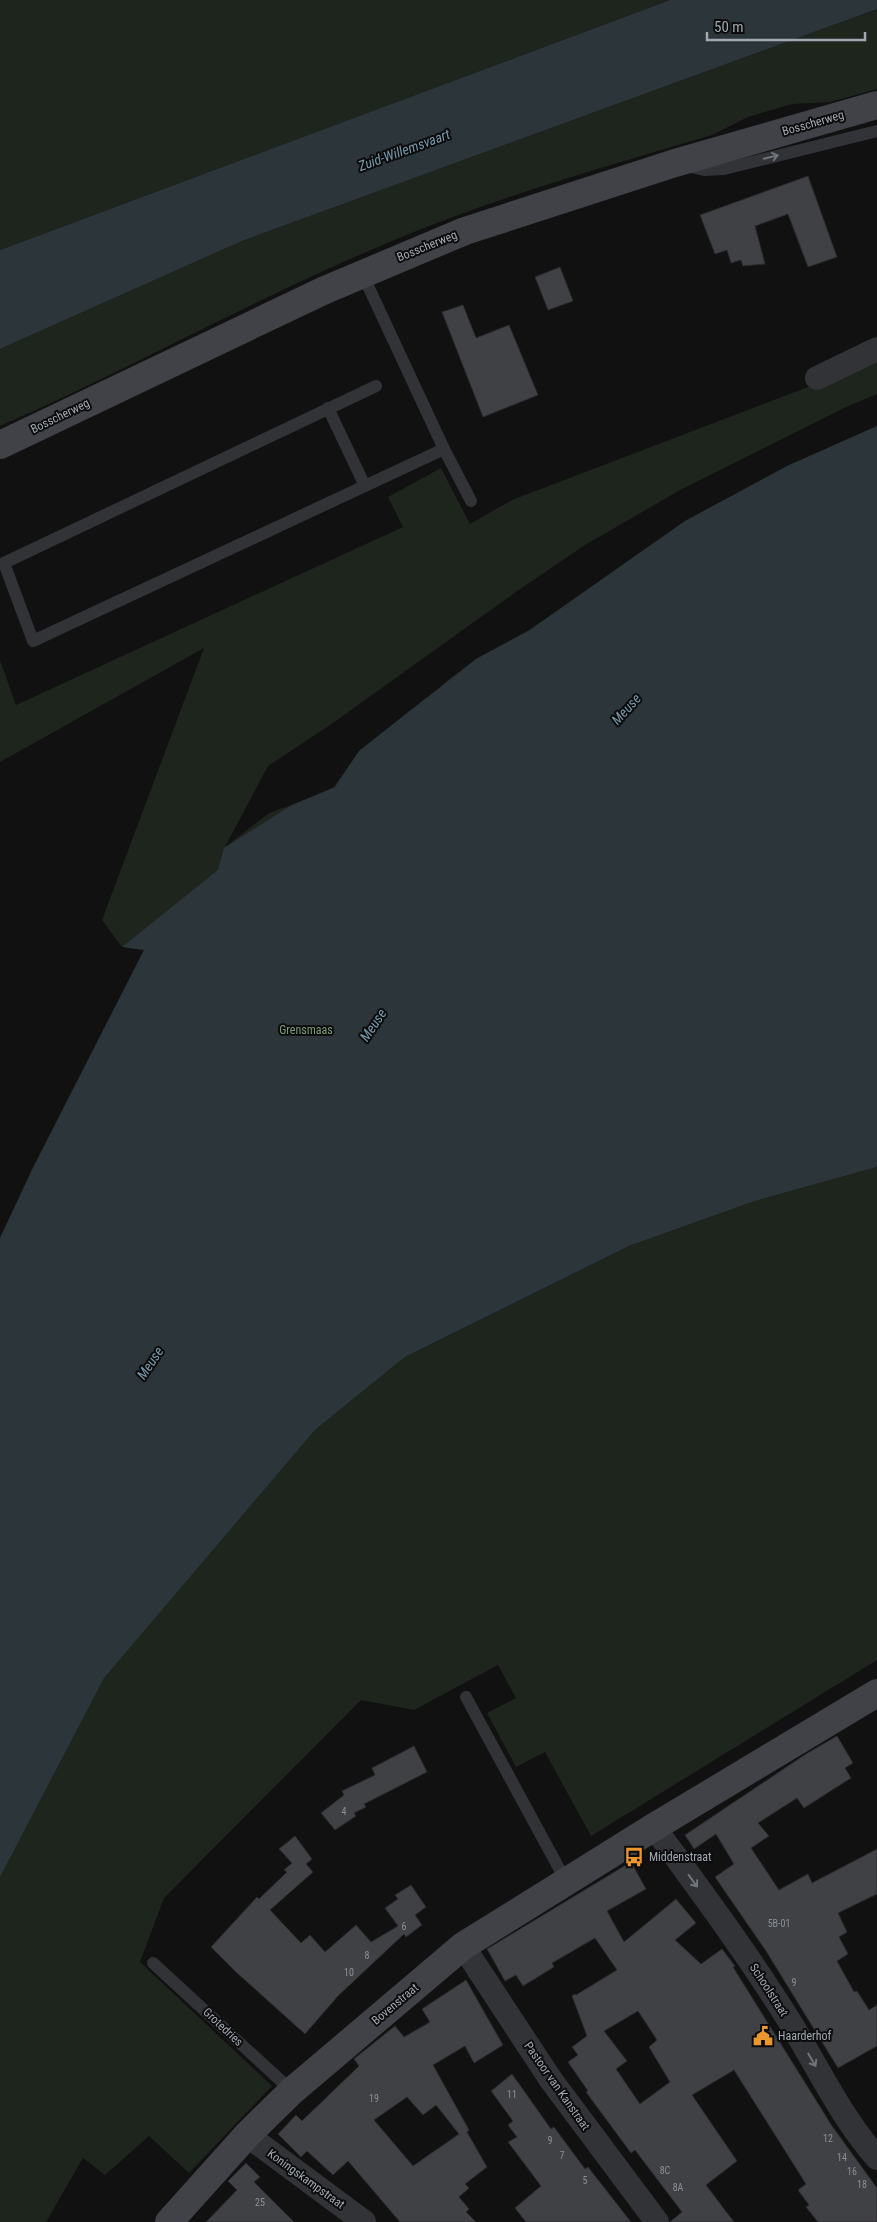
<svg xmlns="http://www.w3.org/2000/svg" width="877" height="2222" font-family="'Roboto Condensed',sans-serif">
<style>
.green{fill:#1d251d}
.water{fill:#2b353a}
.building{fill:#404145;stroke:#2b2b2e;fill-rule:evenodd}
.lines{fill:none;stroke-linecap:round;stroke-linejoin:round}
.lane{stroke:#323337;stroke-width:12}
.street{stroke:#323337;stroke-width:24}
.secondary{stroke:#404247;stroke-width:28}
.oneway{stroke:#70747b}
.labels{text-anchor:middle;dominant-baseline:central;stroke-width:4;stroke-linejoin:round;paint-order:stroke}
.number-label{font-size:10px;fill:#8a8f97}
.street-label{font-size:12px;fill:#a2a9b2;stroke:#0c0c0d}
.park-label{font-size:12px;fill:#7b9d79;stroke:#0c0c0d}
.poi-label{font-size:12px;fill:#a2a9b2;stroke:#0c0c0d;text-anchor:start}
.water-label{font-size:14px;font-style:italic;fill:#799bad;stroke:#0c0c0d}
</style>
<rect width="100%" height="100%" fill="#111112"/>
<!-- green -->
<g class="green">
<path d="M 0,0 L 670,0 L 0,250 Z"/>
<path d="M 877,9 L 877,89 L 830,102 L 792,104 L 748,117 L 712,135 C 605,167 496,197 392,241 C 259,296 133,368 0,426 L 0,349 L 242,241 Z"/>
<path d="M 877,358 L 877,394 L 844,408 L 682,489 L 585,545 L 516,592 L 330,725 L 268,766 L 225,847 L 269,813 L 326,792 L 334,787 L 359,751 L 427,697 L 430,700 L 445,688 L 443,684 L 476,659 L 529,630 L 685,521 L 787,466 L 877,426 L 877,725 L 105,1675 L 315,1430 L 405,1357 L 629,1246 L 755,1201 L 877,1167 L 877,1660 L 591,1836 L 545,1752 L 516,1767 L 487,1713 L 516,1698 L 498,1665 L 414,1710 L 361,1700 L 164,1898 L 140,1962 L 272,2086 L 189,2173 L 149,2136 L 105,2175 L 83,2158 L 46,2222 L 0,2222 L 0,1238 L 34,1165 L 144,950 L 122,947 L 102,920 L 204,648 L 0,762 L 0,660 L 16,705 L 403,527 L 388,497 L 441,468 L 470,524 L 512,500 L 834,377 Z"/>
</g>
<!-- water -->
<g class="water">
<path d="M 670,0 L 877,0 L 877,9 L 242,241 L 0,349 L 0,250 Z"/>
<path d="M 877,426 L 877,1167 L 755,1201 L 629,1246 L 405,1357 L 315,1430 L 104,1678 L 0,1877 L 0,1238 L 32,1170 L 144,950 L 122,947 L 218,870 L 224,848 L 292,805 L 335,787 L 359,751 L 476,659 L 530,630 L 685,521 L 787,466 Z"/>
</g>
<!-- building -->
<g class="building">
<path d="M 808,176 L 837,257 L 808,267 L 788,214 L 755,226 L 765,264 L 743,266 L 741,260 L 731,263 L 727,250 L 715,254 L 700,215 Z"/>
<path d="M 560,267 L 573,301 L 548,310 L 535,277 Z"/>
<path d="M 463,305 L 476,338 L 509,325 L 538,395 L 483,417 L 442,312 Z"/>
<path d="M 837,1736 L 853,1763 L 845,1768 L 851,1778 L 804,1808 L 797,1798 L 758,1823 L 769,1836 L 751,1848 L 779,1890 L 808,1874 L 812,1883 L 877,1849 L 877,1894 L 838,1913 L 847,1932 L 839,1937 L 848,1954 L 837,1961 L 854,1992 L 857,1991 L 869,2010 L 877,2005 L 877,2046 L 838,2068 L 766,1951 L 715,1877 L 734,1864 L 716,1834 L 694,1849 L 685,1835 L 806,1754 Z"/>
<path d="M 414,1746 L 427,1772 L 364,1804 L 366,1807 L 354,1813 L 356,1816 L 335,1830 L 321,1813 L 344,1795 L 342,1791 L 375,1775 L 372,1768 Z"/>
<path d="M 295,1836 L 312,1859 L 306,1864 L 313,1872 L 270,1910 L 301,1943 L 310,1935 L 325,1952 L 356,1925 L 371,1942 L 398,1926 L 385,1908 L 398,1899 L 395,1895 L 411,1885 L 426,1907 L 415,1915 L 422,1925 L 406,1937 L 404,1934 L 338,1996 L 305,2034 L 236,1972 L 211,1947 L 257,1897 L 259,1899 L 287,1872 L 284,1870 L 292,1863 L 279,1849 Z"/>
<path d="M 631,1862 L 646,1889 L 607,1911 L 624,1942 L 676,1899 L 696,1923 L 675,1940 L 701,1964 L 722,1949 L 735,1966 L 733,1967 L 832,2126 L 877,2188 L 877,2222 L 818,2222 L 806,2207 L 809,2205 L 798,2190 L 806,2184 L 734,2070 L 692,2095 L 737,2161 L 706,2185 L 734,2222 L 670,2222 L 682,2212 L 635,2150 L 631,2153 L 586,2092 L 588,2091 L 568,2062 L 578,2055 L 572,2047 L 587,2036 L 572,1996 L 575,1994 L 576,1995 L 617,1970 L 595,1938 L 552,1963 L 554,1967 L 523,1986 L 516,1975 L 505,1981 L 487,1949 ZM 638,2011 L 657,2040 L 649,2047 L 670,2082 L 640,2104 L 616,2069 L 627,2061 L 604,2031 Z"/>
<path d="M 466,1980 L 503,2045 L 474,2063 L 465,2046 L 433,2065 L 469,2130 L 467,2132 L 487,2167 L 465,2184 L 469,2188 L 459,2197 L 469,2209 L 466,2212 L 476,2222 L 400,2222 L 348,2161 L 333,2175 L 307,2151 L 301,2157 L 278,2134 L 296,2115 L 302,2121 L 359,2066 L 354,2059 L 360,2054 L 395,2026 L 404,2037 L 430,2022 L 422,2009 ZM 407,2097 L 423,2115 L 436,2105 L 459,2134 L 413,2166 L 374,2120 Z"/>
<path d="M 512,2074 L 551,2129 L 554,2127 L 585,2169 L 588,2167 L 631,2222 L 526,2222 L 515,2208 L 541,2186 L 508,2142 L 517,2137 L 508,2125 L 513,2121 L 491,2091 Z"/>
<path d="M 246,2163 L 260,2177 L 254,2182 L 294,2222 L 206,2222 L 237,2190 L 228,2181 Z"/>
</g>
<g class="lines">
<!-- lane -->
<g class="lane">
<path d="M 687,166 L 704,170 L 724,169 L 877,131"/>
<path d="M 362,273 L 444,449 L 471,501"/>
<path d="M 376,386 L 4,563 L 33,641 L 444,449"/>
<path d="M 328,408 L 365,486"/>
<path d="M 466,1697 L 567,1883"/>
<path d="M 153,1963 L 292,2091"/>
</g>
<!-- street -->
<g class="street">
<path d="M 817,378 L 877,349"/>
<path d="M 654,1827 C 699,1889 744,1949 785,2014 C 815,2061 839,2115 877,2158"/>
<path d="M 463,1946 L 551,2080 L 657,2222"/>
<path d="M 247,2135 L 364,2222"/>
</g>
<!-- secondary -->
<g class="secondary">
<path d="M 0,445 L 325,290 L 465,231 L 675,163 L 877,105"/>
<path d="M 169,2222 L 247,2135 L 292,2091 L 463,1946 L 654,1827 L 877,1693"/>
</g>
</g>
<!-- one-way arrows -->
<defs><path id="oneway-shaft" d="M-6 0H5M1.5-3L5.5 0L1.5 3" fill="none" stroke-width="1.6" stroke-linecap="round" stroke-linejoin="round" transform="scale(1.25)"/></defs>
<g class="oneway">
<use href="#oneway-shaft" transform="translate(771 157) rotate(-14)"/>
<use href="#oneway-shaft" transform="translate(693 1881) rotate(54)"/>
<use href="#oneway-shaft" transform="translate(812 2060) rotate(60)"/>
</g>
<!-- icons -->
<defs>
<symbol id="bus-bare" viewBox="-9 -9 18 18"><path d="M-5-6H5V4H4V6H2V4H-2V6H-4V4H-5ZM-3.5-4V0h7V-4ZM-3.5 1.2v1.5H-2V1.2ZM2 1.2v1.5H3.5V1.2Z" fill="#ec962e" stroke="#0c0c0d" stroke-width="2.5" paint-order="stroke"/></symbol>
<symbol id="civic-bare" viewBox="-9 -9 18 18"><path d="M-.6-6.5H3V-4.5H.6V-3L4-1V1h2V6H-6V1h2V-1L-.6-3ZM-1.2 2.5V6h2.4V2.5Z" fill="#ec962e" stroke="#0c0c0d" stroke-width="2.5" paint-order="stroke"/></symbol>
</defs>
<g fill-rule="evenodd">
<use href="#bus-bare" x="620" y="1843" width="28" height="28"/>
<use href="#civic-bare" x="749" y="2022" width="28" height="28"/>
</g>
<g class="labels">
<!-- number labels -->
<g class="number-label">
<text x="344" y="1811">4</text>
<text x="779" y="1923">5B-01</text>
<text x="404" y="1926">6</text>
<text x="367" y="1955">8</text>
<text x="349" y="1972">10</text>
<text x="794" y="1982">9</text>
<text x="512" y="2094">11</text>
<text x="374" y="2098">19</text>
<text x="828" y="2138">12</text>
<text x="550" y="2140">9</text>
<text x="562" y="2155">7</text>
<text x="842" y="2157">14</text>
<text x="665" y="2170">8C</text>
<text x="852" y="2171">16</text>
<text x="585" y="2180">5</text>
<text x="862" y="2184">18</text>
<text x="678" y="2187">8A</text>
<text x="260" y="2202">25</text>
</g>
<!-- street labels -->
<g class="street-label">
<text transform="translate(813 123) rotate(-16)">Bosscherweg</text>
<text transform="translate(427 246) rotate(-22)">Bosscherweg</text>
<text transform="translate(60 416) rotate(-26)">Bosscherweg</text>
<text transform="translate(769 1990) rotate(57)">Schoolstraat</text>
<text transform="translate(395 2004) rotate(-40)">Bovenstraat</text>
<text transform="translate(223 2027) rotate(43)">Grotedries</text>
<text transform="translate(557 2086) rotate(55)">Pastoor van Kanstraat</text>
<text transform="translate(306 2179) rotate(36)">Koningskampstraat</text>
</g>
<!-- park labels -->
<g class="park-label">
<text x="306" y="1030">Grensmaas</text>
</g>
<!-- poi labels -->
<g class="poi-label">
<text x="649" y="1857">Middenstraat</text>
<text x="778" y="2036">Haarderhof</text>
</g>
<!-- water labels -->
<g class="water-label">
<text transform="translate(404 150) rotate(-20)">Zuid-Willemsvaart</text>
<text transform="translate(626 709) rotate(-48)">Meuse</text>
<text transform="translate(373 1025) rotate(-56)">Meuse</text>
<text transform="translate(150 1363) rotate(-56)">Meuse</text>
</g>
</g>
<!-- scale -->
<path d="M707 32v8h158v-8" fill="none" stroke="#a2a9b2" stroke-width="2.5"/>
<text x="714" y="32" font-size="15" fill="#a2a9b2" stroke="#0c0c0d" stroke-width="4" paint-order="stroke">50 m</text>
</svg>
